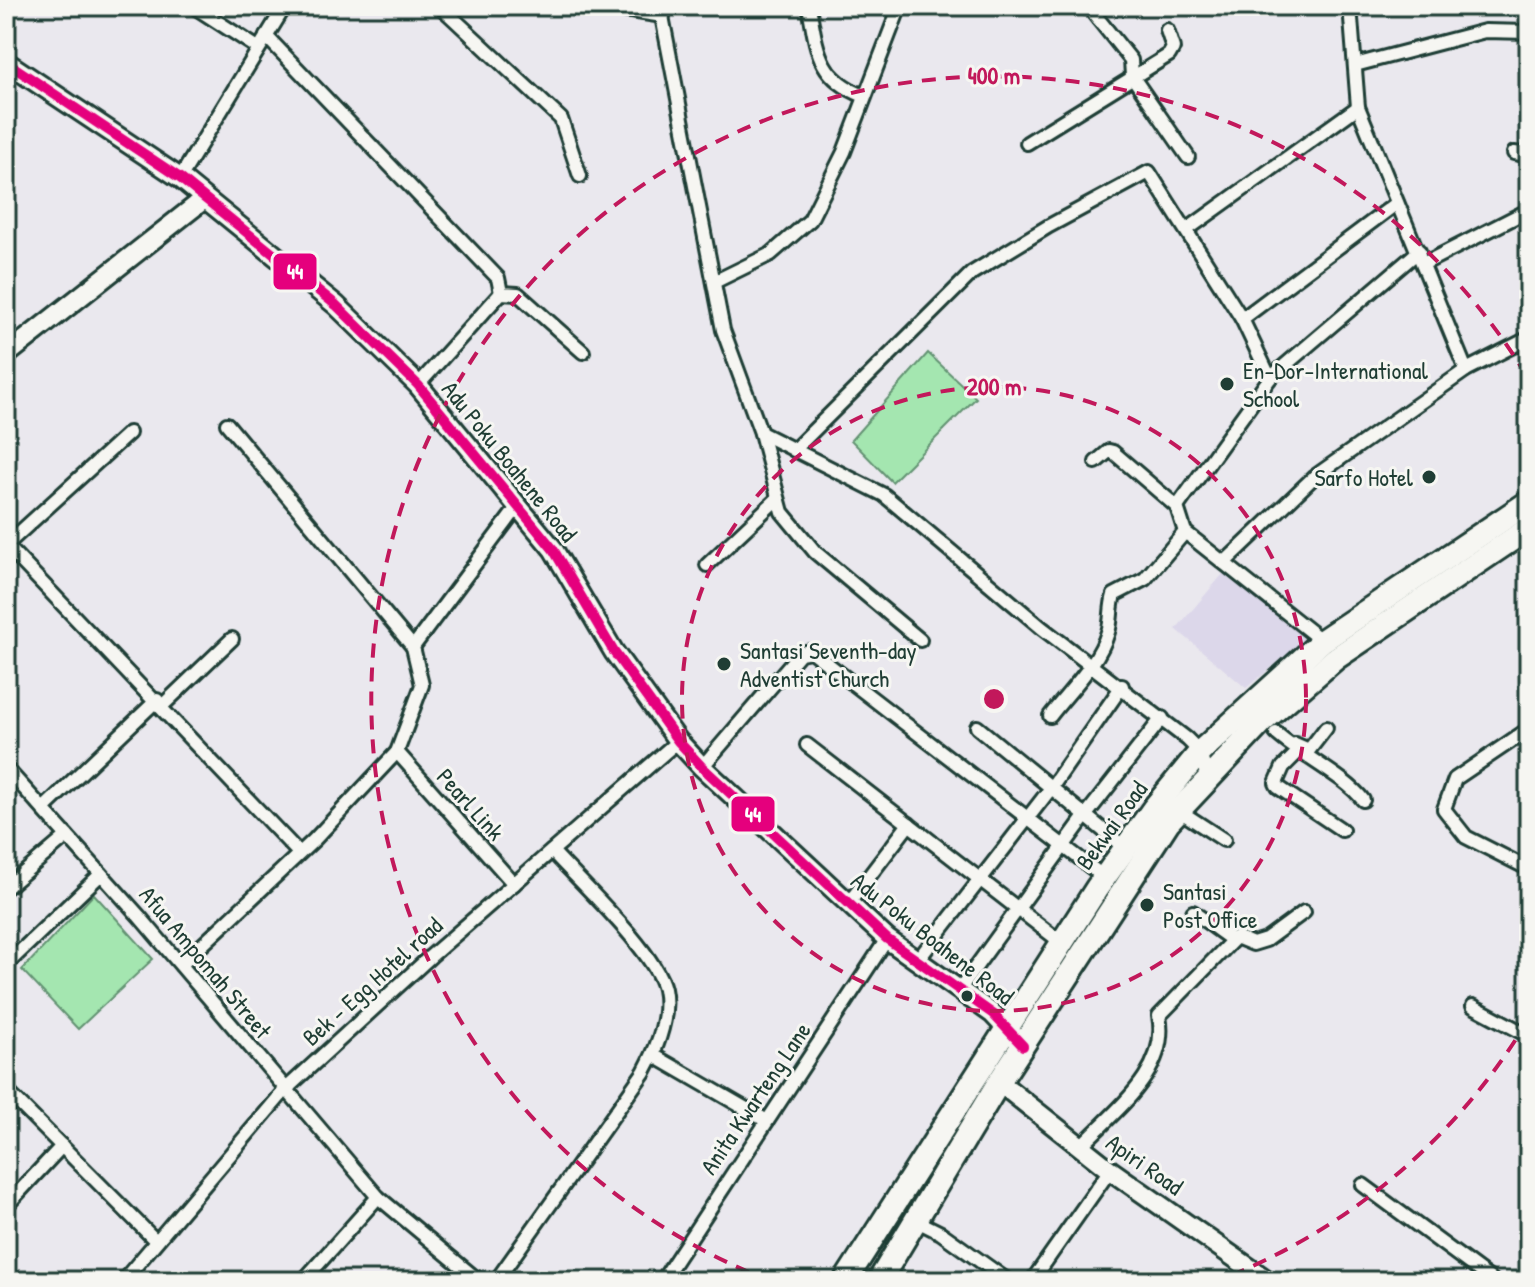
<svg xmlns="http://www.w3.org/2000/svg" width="1535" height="1287" font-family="'Patrick Hand',sans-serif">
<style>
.built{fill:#dcd7ea}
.green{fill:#a4e6b0;stroke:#629272;stroke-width:2}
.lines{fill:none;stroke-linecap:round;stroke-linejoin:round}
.street-casing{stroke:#1f3d34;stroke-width:18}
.secondary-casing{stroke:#1f3d34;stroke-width:24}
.highway-casing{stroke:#1f3d34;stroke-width:28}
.street{stroke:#f6f6f2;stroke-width:12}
.secondary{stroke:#f6f6f2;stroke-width:18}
.highway{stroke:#f6f6f2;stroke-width:22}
.bus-1-casing{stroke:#f6f6f2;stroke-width:16}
.bus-1{stroke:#e5007d;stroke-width:10}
.ring{fill:none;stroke:#c2185b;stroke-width:4;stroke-dasharray:14 10}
.poi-dot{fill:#1f3d34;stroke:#f6f6f2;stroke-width:3}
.labels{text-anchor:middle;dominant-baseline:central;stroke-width:6;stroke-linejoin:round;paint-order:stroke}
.poi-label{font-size:24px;fill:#1f3d34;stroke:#f6f6f2;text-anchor:start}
.street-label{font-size:24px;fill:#1f3d34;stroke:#f6f6f2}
.centre{fill:#c2185b;stroke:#f6f6f2;stroke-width:4}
.ring-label{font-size:24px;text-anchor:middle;font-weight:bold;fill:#c2185b;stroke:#f6f6f2;stroke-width:6;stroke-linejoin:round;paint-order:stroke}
.line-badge{stroke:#f6f6f2;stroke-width:3}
.badge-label{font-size:22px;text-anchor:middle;font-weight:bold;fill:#fff}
</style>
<rect width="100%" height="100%" fill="#eae8ee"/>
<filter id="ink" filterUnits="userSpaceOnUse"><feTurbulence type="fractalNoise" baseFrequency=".0125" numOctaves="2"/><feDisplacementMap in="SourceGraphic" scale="16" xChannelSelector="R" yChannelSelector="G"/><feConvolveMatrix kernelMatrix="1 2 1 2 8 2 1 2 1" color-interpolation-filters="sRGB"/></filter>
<g filter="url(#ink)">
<!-- built -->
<path class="built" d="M 1228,568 L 1311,636 L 1246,688 L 1176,629 Z"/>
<!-- green -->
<g class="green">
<path d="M 928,353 L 976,398 L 892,482 L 851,440 Z"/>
<path d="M 94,894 L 153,959 L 78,1029 L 22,970 Z"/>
</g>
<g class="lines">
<defs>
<g id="street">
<path d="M 193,6 L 258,48"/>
<path d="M 440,6 L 561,119 L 580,176"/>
<path d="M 598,6 L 663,16"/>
<path d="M 660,6 L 723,330 L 761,433 L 884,495 L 1042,628 L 1187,739 L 1200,752 L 1207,778"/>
<path d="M 809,6 C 817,51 818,78 864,96"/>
<path d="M 1082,6 L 1091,10 L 1131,60 L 1132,76 L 1188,157"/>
<path d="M 1350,6 L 1358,107 L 1466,370"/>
<path d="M 266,36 L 498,278 L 501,293 L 518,294 L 583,352"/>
<path d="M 1355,65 L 1485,31 L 1529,32"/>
<path d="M 1027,143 L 1169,55 L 1173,48 L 1167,30"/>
<path d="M 1514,153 L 1529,155"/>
<path d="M 180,178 L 285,6"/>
<path d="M 1188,229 L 1358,107"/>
<path d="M 1423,264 L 1529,210"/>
<path d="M 714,282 L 771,254 L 810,220 L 844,152 L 900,6"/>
<path d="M 1242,319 L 1397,203"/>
<path d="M 418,385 L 501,293"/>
<path d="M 227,424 L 413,647"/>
<path d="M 761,433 L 782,512 L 815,552 L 920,640"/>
<path d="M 794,450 L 972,273 L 1049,226 L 1149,172 L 1242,319 L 1270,378"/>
<path d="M 1096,462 L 1109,451 L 1113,452 L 1177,507 L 1185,532"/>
<path d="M 1177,507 L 1270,378 L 1419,251"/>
<path d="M 1185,532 L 1322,641"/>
<path d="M 6,545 L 299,853"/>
<path d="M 6,545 L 129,433"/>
<path d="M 1224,563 L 1314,477 L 1466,370 L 1529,338"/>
<path d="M 707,565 L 777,499"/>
<path d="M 162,706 L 232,639"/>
<path d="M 1050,716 C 1069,691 1099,663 1108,632 C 1112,620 1110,608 1114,595 L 1145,579 L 1185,532"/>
<path d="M 977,727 L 1125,848"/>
<path d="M 1529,729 L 1455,779 L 1444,809 L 1466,837 L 1529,869"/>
<path d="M 1276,733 C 1300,755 1346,777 1363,800"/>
<path d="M 1295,744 L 1309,750 L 1326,728"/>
<path d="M 807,745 L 1062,943"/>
<path d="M 397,752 L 514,884"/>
<path d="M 1297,753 L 1283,767 L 1276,783 L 1278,787 L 1342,830"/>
<path d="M 702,767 L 800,653 L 811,651 L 1105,878"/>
<path d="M 6,768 L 139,916 L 378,1197 L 479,1281"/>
<path d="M 43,809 L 157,700"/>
<path d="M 1178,810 L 1224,840"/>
<path d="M 6,888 L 67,836"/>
<path d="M 848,904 L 909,824"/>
<path d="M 1193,912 L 1232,940"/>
<path d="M 917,961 L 1051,788 L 1122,686"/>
<path d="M 6,965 L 101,874"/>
<path d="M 181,965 L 314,840 L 397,752 L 422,685 L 413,647 L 516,509"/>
<path d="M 959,990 L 1086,815 L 1162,718"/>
<path d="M 1473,1006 L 1529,1036"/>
<path d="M 653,1055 L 767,1121"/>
<path d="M 6,1090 L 155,1240"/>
<path d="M 1080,1147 C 1115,1110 1170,1071 1159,1016 L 1236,937 L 1253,944 L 1266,940 L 1304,912"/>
<path d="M 1363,1185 L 1493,1281"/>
<path d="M 6,1206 L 62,1146"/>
<path d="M 915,1220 L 941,1233 L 1008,1281"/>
<path d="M 123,1281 L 285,1090 L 431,956 L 678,741"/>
<path d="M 303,1281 L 378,1197"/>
<path d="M 496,1281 L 644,1072 C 657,1048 670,1017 664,989 C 656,953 580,882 552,851"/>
<path d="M 662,1281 L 887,939"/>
<path d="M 1032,1281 L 1110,1170"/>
<path d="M 1526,1281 L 1529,1277"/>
</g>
<g id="secondary">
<path d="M 6,62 L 180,178 L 336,305 L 418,385 L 553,549 L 614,652 L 678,741 L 702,767 L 887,939 L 993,1014 L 1023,1046"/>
<path d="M 6,355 L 203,200"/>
<path d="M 999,1082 L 1110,1170 L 1268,1281"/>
</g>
<g id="highway">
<path d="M 845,1281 L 1097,888 L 1154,808 L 1200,752 L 1322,641 L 1529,502"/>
<path d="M 879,1281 L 999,1082 L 1168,822 L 1262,722 L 1336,658 L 1529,528"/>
</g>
</defs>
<!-- street casing -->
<use href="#street" class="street-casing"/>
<!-- secondary casing -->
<use href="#secondary" class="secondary-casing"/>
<!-- highway casing -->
<use href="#highway" class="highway-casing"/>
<!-- street -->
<use href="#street" class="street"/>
<!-- secondary -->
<use href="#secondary" class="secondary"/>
<!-- highway -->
<use href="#highway" class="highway"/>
<defs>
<path id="bus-1" d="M 6,62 L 180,178 L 336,305 L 418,385 L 553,549 L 614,652 L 678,741 L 702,767 L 887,939 L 993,1014 L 1023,1046"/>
</defs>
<!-- bus-1 casing -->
<use href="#bus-1" class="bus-1-casing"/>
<!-- bus-1 -->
<use href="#bus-1" class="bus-1"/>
</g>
</g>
<!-- distance rings -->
<g class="ring">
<circle cx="994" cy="699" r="312"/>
<path d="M1528 1020A623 623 0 0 1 1217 1281M771 1281A623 623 0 1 1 1528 378"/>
</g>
<!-- markers -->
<g class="poi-dot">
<circle cx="1227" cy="384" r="8"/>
<circle cx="1429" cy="477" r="8"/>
<circle cx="724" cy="664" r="8"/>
<circle cx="1147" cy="905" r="8"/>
<circle cx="967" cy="996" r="7"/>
</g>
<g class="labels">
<!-- poi labels -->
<g class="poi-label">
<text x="1243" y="370">En-Dor-International<tspan x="1243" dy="28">School</tspan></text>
<text x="1413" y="477" text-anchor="end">Sarfo Hotel</text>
<text x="740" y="650">Santasi Seventh-day<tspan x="740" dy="28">Adventist Church</tspan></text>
<text x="1163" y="891">Santasi<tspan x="1163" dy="28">Post Office</tspan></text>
</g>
<!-- street labels -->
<g class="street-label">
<text transform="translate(510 461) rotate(51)">Adu Poku Boahene Road</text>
<text transform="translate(471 804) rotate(48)">Pearl Link</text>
<text transform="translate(1111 825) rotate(-54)">Bekwai Road</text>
<text transform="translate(933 938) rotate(38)">Adu Poku Boahene Road</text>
<text transform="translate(206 962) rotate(50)">Afua Ampomah Street</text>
<text transform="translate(372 981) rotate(-42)">Bek - Egg Hotel road</text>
<text transform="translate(755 1098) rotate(-56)">Anita Kwarteng Lane</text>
<text transform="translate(1145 1164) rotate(35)">Apiri Road</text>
</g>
</g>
<circle cx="994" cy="699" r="12" class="centre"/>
<g class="ring-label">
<text x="994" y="84">400 m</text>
<text x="994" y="395">200 m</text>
</g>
<g class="line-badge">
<rect x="272" y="252" width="46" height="39" rx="8" fill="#e5007d"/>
<rect x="730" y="795" width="46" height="38" rx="8" fill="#e5007d"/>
</g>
<g class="badge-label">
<text x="295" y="279">44</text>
<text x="753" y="822">44</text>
</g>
<!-- margin -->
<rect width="1535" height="1287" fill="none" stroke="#f6f6f2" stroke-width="32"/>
<rect x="16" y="16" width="1503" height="1255" fill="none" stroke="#1f3d34" stroke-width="3" filter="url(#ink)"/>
</svg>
